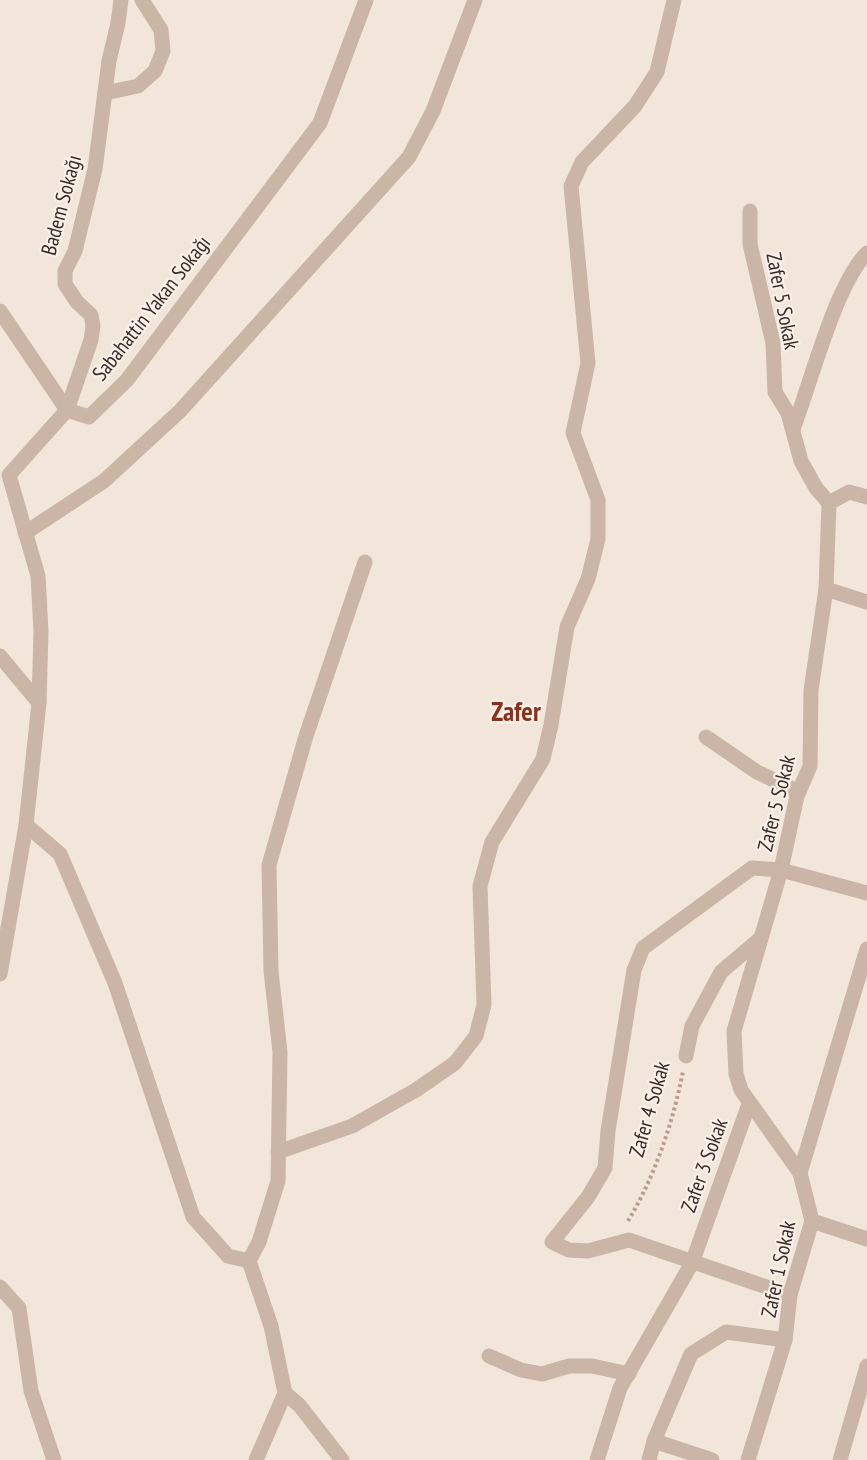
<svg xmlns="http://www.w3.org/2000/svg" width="867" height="1460" font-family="'PT Sans Narrow',sans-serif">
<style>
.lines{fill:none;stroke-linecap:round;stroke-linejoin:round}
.path{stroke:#b69f91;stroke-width:4;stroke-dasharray:3 3;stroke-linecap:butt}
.minor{stroke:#cab5a6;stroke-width:15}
.labels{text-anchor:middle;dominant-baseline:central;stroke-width:4.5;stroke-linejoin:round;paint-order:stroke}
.street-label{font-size:21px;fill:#362b27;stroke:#faf0e7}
.district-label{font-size:27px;font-weight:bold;fill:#87321f;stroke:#faf0e7}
</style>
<rect width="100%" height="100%" fill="#f2e6db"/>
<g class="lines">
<!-- path -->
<path class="path" d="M 628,1221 C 655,1176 673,1123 683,1071"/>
<!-- minor -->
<g class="minor">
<path d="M 105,93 L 138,86 L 155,71 L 163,51 L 161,30 L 142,0"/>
<path d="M 750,211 L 750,244 L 773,343 L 775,392 L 788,413 L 801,461 L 816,488 L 829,503 L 826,589 L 811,690 L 810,766 L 797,796 L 781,870 L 734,1031 L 736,1074 L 741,1090 L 800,1173"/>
<path d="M 0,311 L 67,410"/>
<path d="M 67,410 L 89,417 L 127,380 L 320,123 L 366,0"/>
<path d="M 793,429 C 811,383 835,285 867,253"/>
<path d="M 829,503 L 849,492 L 867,497"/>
<path d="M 25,533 L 104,481 L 180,411 L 409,157 L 433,111 L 475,0"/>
<path d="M 826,589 L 867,602"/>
<path d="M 0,656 L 39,703"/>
<path d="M 706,737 L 757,772 L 799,792"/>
<path d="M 26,825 L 60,854 L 115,983 L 193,1217 L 228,1256 L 249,1261"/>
<path d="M 0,974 L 26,825 L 39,703 L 41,631 L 38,576 L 9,475 L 67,410 L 91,340 L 93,326 L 91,315 L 77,302 L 65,284 L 65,271 L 75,251 L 95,169 L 109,61 L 118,23 L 121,0"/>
<path d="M 686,1056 L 692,1026 L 721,972 L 761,938"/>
<path d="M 278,1152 L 352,1126 L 416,1090 L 455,1063 L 476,1036 L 484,1005 L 480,886 L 492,842 L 543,759 L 551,725 L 567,627 L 588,579 L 598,539 L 598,500 L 573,433 L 588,363 L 571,186 L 582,162 L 635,106 L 657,72 L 674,0"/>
<path d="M 812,1221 L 867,1239"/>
<path d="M 0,1287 L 19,1308 L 31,1391 L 54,1460"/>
<path d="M 790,1295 L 629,1240 L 588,1251 L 569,1250 L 552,1242 L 588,1197 L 605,1168 L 608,1131 L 634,970 L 643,948 L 752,868 L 781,870 L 867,893"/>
<path d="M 489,1356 L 521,1370 L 542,1374 L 569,1366 L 592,1366 L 629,1374"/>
<path d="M 285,1393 L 300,1406 L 342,1460"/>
<path d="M 654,1441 L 712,1460"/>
<path d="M 256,1460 L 285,1393 L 271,1326 L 249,1261 L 259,1242 L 278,1181 L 280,1052 L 271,971 L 269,865 L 306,736 L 365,562"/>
<path d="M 597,1460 L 620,1388 L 692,1263 L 749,1104"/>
<path d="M 649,1460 L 654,1441 L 691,1354 L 726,1332 L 785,1340"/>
<path d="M 748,1460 L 785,1340 L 790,1295 L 812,1221 L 800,1173 L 867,949"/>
<path d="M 840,1460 L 867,1366"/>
</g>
</g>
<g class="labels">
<!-- street labels -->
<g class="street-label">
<text transform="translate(61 205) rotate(-75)">Badem Sokağı</text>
<text transform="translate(783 301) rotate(79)">Zafer 5 Sokak</text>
<text transform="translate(151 308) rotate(-52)">Sabahattin Yakan Sokağı</text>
<text transform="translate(776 803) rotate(-76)">Zafer 5 Sokak</text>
<text transform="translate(649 1109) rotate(-74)">Zafer 4 Sokak</text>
<text transform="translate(704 1165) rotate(-70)">Zafer 3 Sokak</text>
<text transform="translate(778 1269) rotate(-78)">Zafer 1 Sokak</text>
</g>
<!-- district labels -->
<g class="district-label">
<text x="516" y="711">Zafer</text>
</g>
</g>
</svg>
